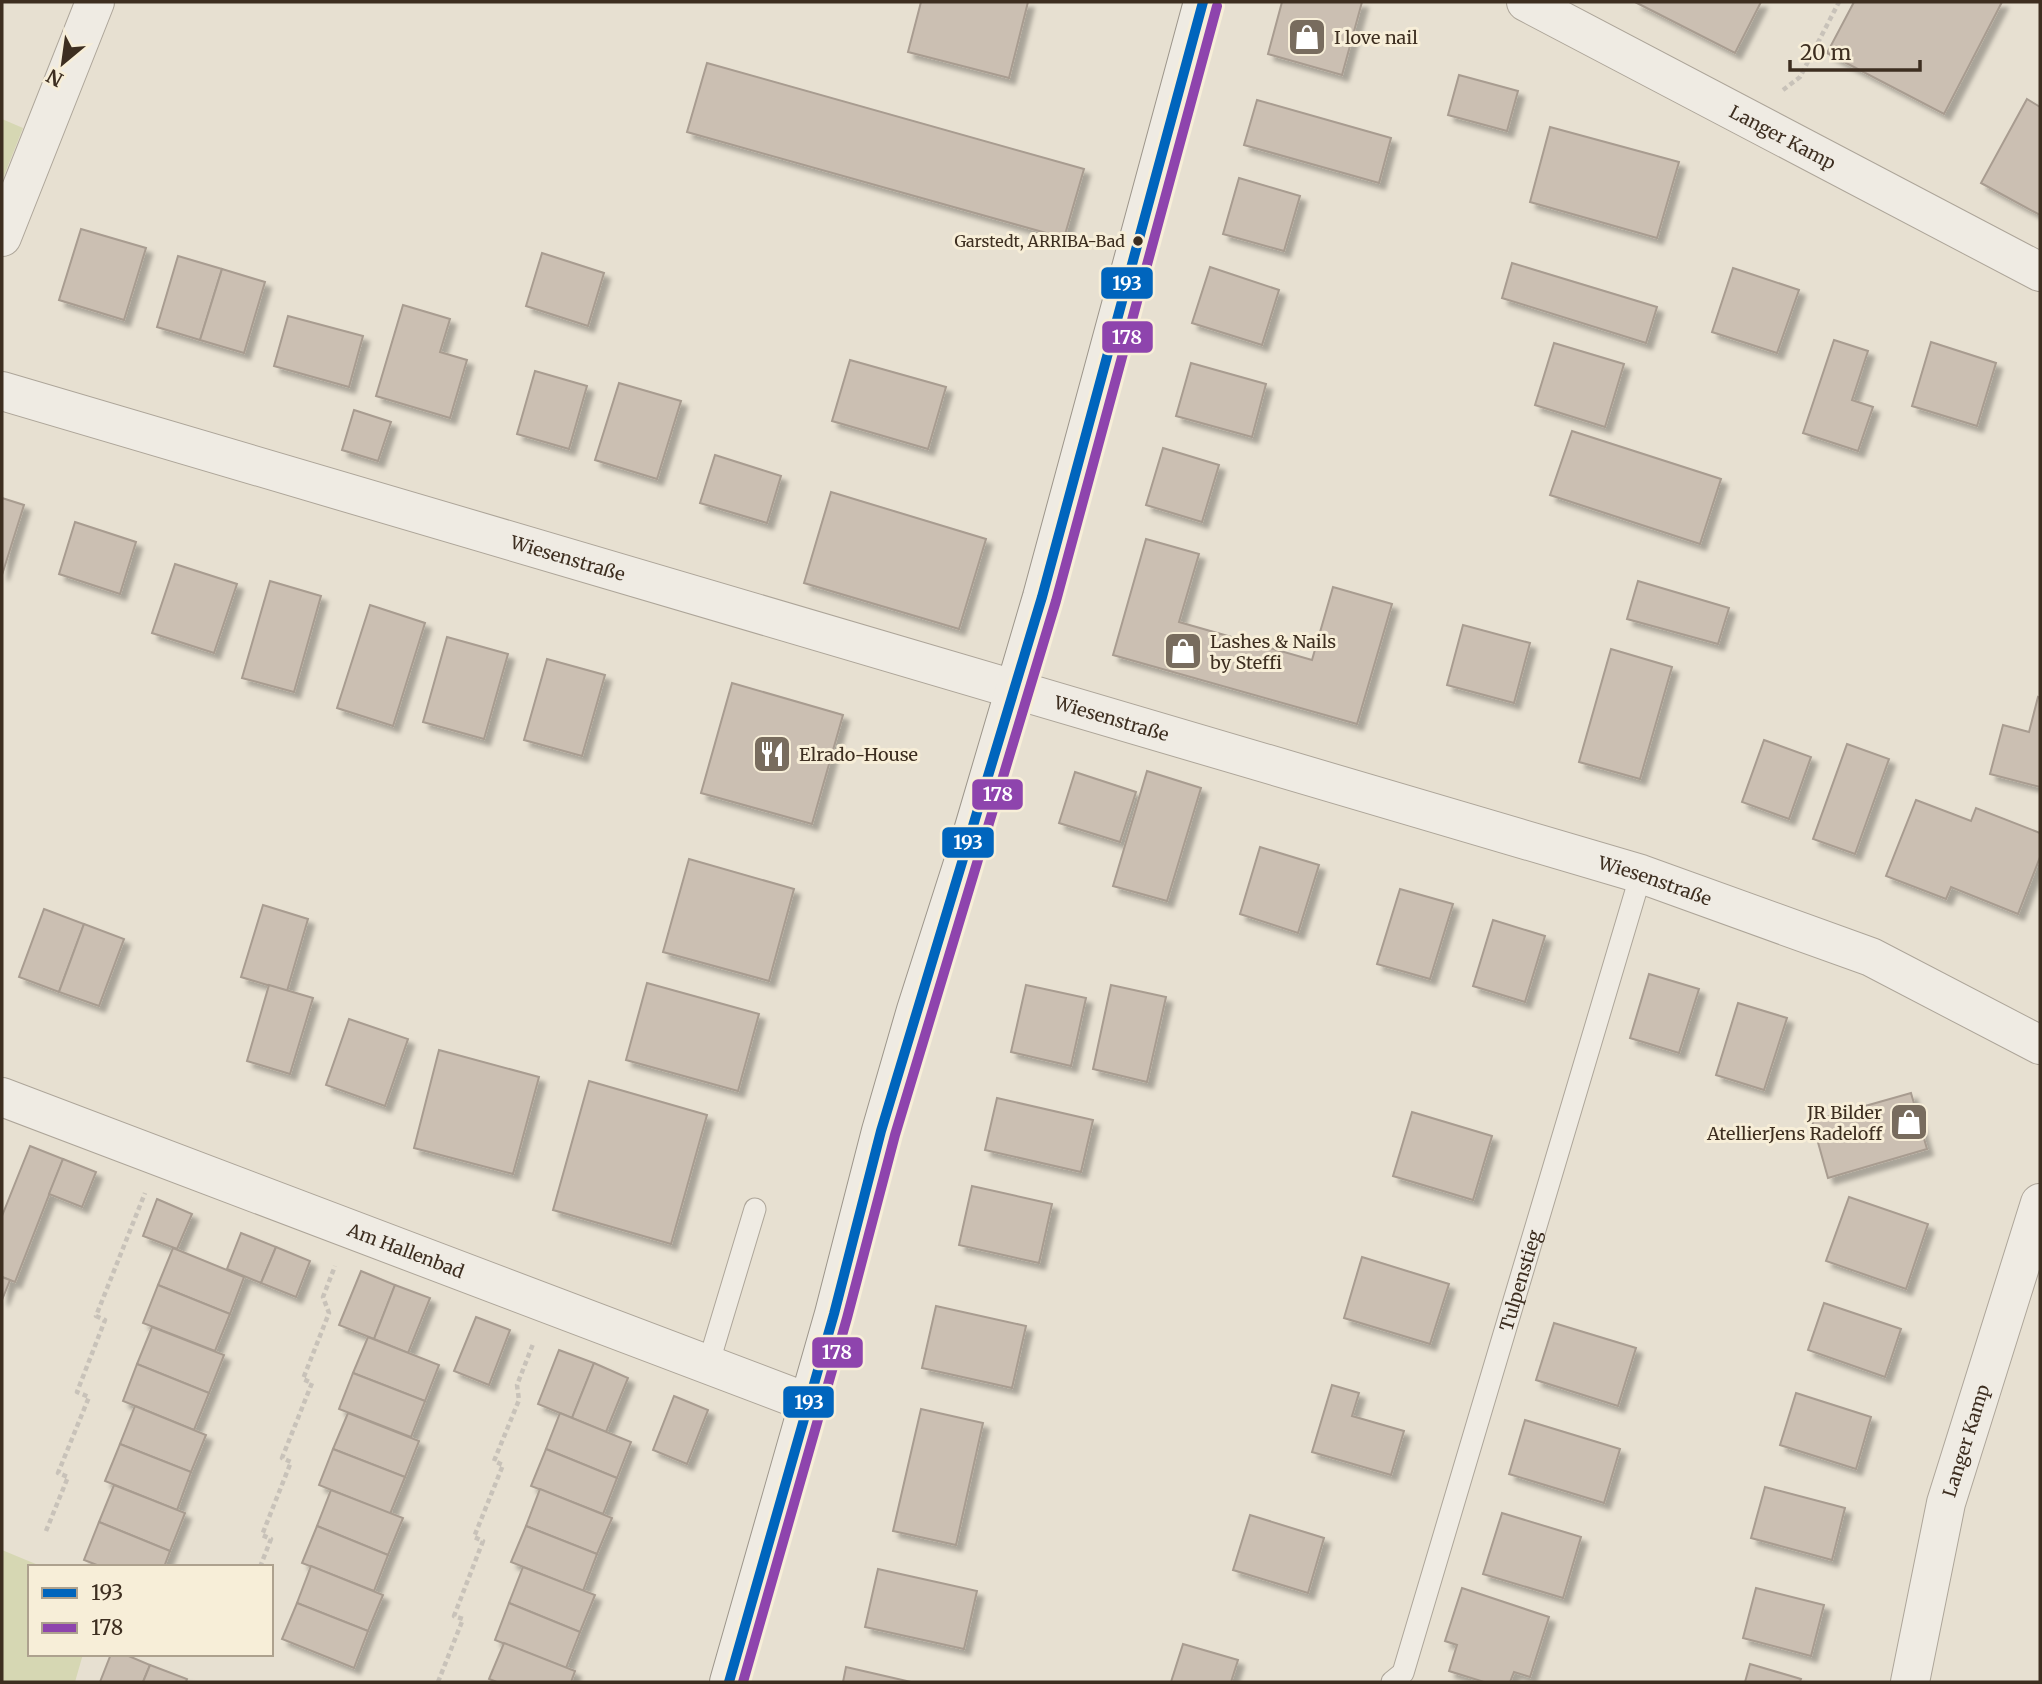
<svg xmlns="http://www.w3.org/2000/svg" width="2042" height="1684" font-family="Merriweather,serif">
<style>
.green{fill:#d6d7b3}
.building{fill:#cbbfb2;stroke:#a89c90;stroke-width:2;filter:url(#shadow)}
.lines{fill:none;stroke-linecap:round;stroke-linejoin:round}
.service-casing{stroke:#ada599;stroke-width:23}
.minor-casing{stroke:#ada599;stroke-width:40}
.secondary-casing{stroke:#9c958a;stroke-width:40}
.path{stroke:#c8c2b9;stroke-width:4.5;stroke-dasharray:5 3.5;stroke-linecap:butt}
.service{stroke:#efebe3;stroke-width:21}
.minor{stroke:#efebe3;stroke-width:38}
.secondary{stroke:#efebe3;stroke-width:38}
.bus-1-casing{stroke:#f7eed8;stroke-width:16}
.bus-2-casing{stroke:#f7eed8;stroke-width:16}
.bus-1{stroke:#0065bd;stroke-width:10}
.bus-2{stroke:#8e44ad;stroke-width:10}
.bus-dot{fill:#3d2e20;stroke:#f7eed8;stroke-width:2.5}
.labels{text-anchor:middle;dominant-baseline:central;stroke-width:6;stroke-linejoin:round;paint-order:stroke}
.bus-label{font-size:16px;fill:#3d2e20;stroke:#f7eed8;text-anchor:end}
.poi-label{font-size:18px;fill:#3d2e20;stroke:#f7eed8;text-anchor:start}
.street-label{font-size:18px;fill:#3d2e20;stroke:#f7eed8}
.line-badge{stroke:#f7eed8;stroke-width:2.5}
.badge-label{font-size:19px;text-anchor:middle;font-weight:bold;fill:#fff}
</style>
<defs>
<filter id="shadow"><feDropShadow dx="6" dy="6" stdDeviation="2" flood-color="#0004"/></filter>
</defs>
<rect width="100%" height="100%" fill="#e7e0d1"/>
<!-- green -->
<g class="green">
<path d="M 2,119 L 23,128 L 2,181 Z"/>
<path d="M 2,1550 L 43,1567 L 30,1567 L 30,1654 L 83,1654 L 75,1682 L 2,1682 Z"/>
</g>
<!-- building -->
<g class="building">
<path d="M 921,2 L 1028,2 L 1009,78 L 908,52 Z"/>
<path d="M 1282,2 L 1362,2 L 1342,75 L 1268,54 Z"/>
<path d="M 1635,2 L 1761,2 L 1735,53 Z"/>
<path d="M 1854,2 L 2002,2 L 1944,114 L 1827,53 Z"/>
<path d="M 707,63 L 1084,169 L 1064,238 L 687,132 Z"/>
<path d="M 1459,75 L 1518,91 L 1507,131 L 1448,115 Z"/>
<path d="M 2027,99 L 2040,107 L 2040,215 L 1981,183 Z"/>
<path d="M 1257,100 L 1391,138 L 1379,183 L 1244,145 Z"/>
<path d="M 1550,127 L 1679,162 L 1657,238 L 1530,202 Z"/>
<path d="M 1239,178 L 1300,196 L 1284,251 L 1223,234 Z"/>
<path d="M 81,229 L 146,248 L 124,320 L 59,300 Z"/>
<path d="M 542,253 L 604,273 L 588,326 L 526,306 Z"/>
<path d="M 178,256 L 222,269 L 200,340 L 157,327 Z"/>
<path d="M 1512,263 L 1657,307 L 1646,343 L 1502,298 Z"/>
<path d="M 1210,267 L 1279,290 L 1262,345 L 1192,323 Z"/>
<path d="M 1733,268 L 1799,290 L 1777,353 L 1712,332 Z"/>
<path d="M 222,269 L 265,282 L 244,353 L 200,340 Z"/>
<path d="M 403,305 L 450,319 L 440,352 L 467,360 L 450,418 L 376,396 Z"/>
<path d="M 288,316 L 363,336 L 349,387 L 274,366 Z"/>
<path d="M 1834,340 L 1868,351 L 1852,400 L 1873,407 L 1858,451 L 1803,433 Z"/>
<path d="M 1931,342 L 1996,363 L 1977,426 L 1912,406 Z"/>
<path d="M 1554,343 L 1624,364 L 1605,427 L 1535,405 Z"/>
<path d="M 850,360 L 946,387 L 928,449 L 832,421 Z"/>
<path d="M 1191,363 L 1266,384 L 1252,437 L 1176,416 Z"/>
<path d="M 535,371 L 587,386 L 569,449 L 517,434 Z"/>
<path d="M 619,383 L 681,401 L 657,479 L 595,460 Z"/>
<path d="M 354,410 L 391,422 L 378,461 L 342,450 Z"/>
<path d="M 1572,431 L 1721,479 L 1700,544 L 1550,495 Z"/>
<path d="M 1163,448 L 1219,465 L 1202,522 L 1146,505 Z"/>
<path d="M 715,455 L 781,476 L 767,523 L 700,503 Z"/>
<path d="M 831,492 L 986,539 L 959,629 L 804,583 Z"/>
<path d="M 2,498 L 24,505 L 2,575 Z"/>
<path d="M 75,522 L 136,542 L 120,594 L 59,574 Z"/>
<path d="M 1146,539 L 1199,554 L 1179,622 L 1312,660 L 1333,587 L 1392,604 L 1357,724 L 1113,655 Z"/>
<path d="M 175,564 L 237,584 L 214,653 L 152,633 Z"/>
<path d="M 270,581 L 321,596 L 294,692 L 242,678 Z"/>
<path d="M 1638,581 L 1729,608 L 1718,644 L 1627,619 Z"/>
<path d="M 370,605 L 425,623 L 393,726 L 337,708 Z"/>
<path d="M 1463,625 L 1530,643 L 1514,703 L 1447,685 Z"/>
<path d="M 447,637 L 508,654 L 484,739 L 423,722 Z"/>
<path d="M 1611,649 L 1672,667 L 1640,779 L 1579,762 Z"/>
<path d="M 547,659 L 605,675 L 582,756 L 524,740 Z"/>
<path d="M 732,683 L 843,715 L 812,824 L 701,793 Z"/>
<path d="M 2038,697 L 2040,698 L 2040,787 L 1990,774 L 2003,725 L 2029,732 Z"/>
<path d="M 1764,740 L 1811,757 L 1789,819 L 1742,802 Z"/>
<path d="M 1847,744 L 1889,759 L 1855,854 L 1813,839 Z"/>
<path d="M 1147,771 L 1201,788 L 1167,901 L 1113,886 Z"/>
<path d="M 1075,772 L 1136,792 L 1120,842 L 1059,823 Z"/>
<path d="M 1916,800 L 1971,821 L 1976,808 L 2040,833 L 2040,857 L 2018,914 L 1951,887 L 1946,899 L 1886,876 Z"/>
<path d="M 1260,847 L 1319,865 L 1298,933 L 1240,914 Z"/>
<path d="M 689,859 L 794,889 L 769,981 L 663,952 Z"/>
<path d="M 1400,889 L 1453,904 L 1430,979 L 1377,964 Z"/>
<path d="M 263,905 L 308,919 L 287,991 L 241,977 Z"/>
<path d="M 44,909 L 84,924 L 59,992 L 19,977 Z"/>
<path d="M 1493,920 L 1545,936 L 1525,1002 L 1473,986 Z"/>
<path d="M 84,924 L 124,939 L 99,1006 L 59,992 Z"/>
<path d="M 1649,974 L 1699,989 L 1679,1053 L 1630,1038 Z"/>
<path d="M 647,983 L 759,1014 L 738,1091 L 626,1060 Z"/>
<path d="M 269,985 L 313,998 L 290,1074 L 247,1061 Z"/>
<path d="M 1026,985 L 1086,998 L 1071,1066 L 1011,1052 Z"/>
<path d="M 1111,985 L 1166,997 L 1147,1082 L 1093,1069 Z"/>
<path d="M 1738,1003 L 1787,1018 L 1764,1090 L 1716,1075 Z"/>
<path d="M 349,1019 L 408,1039 L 385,1106 L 326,1085 Z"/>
<path d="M 439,1050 L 539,1077 L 513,1174 L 414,1148 Z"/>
<path d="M 589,1081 L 707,1115 L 671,1244 L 553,1210 Z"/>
<path d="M 1911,1093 L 1927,1149 L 1828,1178 L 1812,1121 Z"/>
<path d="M 997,1098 L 1093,1120 L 1081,1172 L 985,1150 Z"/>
<path d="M 1412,1112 L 1492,1136 L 1473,1200 L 1393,1176 Z"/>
<path d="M 30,1146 L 63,1159 L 15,1282 L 2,1277 L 2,1216 Z"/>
<path d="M 63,1159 L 96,1172 L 82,1207 L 49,1194 Z"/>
<path d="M 972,1186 L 1052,1204 L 1039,1263 L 959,1245 Z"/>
<path d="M 1849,1197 L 1928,1224 L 1906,1289 L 1826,1261 Z"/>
<path d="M 157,1199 L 192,1214 L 177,1249 L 143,1236 Z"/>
<path d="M 241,1233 L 276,1247 L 261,1283 L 227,1269 Z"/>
<path d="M 276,1247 L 310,1261 L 296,1297 L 261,1283 Z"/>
<path d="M 173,1248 L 244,1277 L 230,1314 L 158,1285 Z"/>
<path d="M 1362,1257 L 1449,1284 L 1430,1344 L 1344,1318 Z"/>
<path d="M 361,1271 L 395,1285 L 374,1339 L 339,1325 Z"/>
<path d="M 2,1277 L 10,1280 L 2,1300 Z"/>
<path d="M 158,1285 L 230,1314 L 215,1351 L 143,1323 Z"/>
<path d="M 395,1285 L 430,1298 L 408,1353 L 374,1339 Z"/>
<path d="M 1824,1303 L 1901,1329 L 1885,1377 L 1808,1350 Z"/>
<path d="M 936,1306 L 1026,1326 L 1012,1388 L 922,1368 Z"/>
<path d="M 476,1317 L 510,1330 L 489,1385 L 454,1371 Z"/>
<path d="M 1554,1323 L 1636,1348 L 1618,1406 L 1536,1380 Z"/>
<path d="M 152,1327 L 224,1355 L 209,1393 L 137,1364 Z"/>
<path d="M 368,1337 L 439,1365 L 425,1401 L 353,1373 Z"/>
<path d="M 559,1350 L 594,1363 L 572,1418 L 538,1404 Z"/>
<path d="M 594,1363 L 628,1378 L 606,1432 L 572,1418 Z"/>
<path d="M 137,1364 L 209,1393 L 194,1430 L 123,1401 Z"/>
<path d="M 353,1373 L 425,1401 L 411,1437 L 339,1409 Z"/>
<path d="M 1332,1385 L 1359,1393 L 1352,1416 L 1404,1431 L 1391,1475 L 1312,1452 Z"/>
<path d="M 1796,1393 L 1871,1417 L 1856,1469 L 1780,1445 Z"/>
<path d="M 674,1396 L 708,1410 L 687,1464 L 653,1450 Z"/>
<path d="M 135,1406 L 206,1435 L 191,1472 L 120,1444 Z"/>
<path d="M 921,1409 L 983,1423 L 956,1545 L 893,1531 Z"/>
<path d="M 348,1413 L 419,1441 L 405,1477 L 333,1449 Z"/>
<path d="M 560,1413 L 631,1442 L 617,1478 L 546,1449 Z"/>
<path d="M 1525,1420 L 1620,1449 L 1604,1503 L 1509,1474 Z"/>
<path d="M 120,1444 L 191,1472 L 177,1510 L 105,1481 Z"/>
<path d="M 333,1449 L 405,1477 L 390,1514 L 319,1485 Z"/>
<path d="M 546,1449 L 617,1478 L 603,1514 L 531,1486 Z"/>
<path d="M 114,1485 L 185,1513 L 170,1551 L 99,1522 Z"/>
<path d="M 1765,1487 L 1845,1508 L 1832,1560 L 1751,1538 Z"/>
<path d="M 540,1489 L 612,1518 L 597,1554 L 526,1526 Z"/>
<path d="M 331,1490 L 403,1518 L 388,1555 L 317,1526 Z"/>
<path d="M 1502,1513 L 1581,1537 L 1563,1598 L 1483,1574 Z"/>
<path d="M 1250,1515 L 1324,1538 L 1308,1593 L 1233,1570 Z"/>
<path d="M 99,1522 L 170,1551 L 164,1567 L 102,1567 L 84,1560 Z"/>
<path d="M 317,1526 L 388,1555 L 374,1591 L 302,1563 Z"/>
<path d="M 526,1526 L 597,1554 L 583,1591 L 511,1562 Z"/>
<path d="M 311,1566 L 383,1595 L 368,1631 L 297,1603 Z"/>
<path d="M 523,1567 L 595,1595 L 580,1632 L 509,1603 Z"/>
<path d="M 878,1569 L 977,1591 L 964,1649 L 865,1627 Z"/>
<path d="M 1462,1588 L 1549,1617 L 1530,1677 L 1514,1672 L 1510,1682 L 1484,1682 L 1449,1671 L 1457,1645 L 1445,1641 Z"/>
<path d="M 1756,1588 L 1824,1605 L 1811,1656 L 1743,1638 Z"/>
<path d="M 297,1603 L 368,1631 L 354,1668 L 282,1639 Z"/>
<path d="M 509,1603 L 580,1632 L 566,1668 L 495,1640 Z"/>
<path d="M 504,1643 L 575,1671 L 571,1682 L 497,1682 L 489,1679 Z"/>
<path d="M 1183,1644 L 1238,1660 L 1231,1682 L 1171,1682 Z"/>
<path d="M 111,1654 L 124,1654 L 150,1665 L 143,1682 L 100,1682 Z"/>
<path d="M 1750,1664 L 1801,1679 L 1800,1682 L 1745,1682 Z"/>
<path d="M 150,1665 L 187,1679 L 186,1682 L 143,1682 Z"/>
<path d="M 846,1667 L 911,1682 L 843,1682 Z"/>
</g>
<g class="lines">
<defs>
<g id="service">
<path d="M 708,1365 L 755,1209"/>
<path id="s1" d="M 1392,1682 L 1403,1673 L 1641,874"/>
</g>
<g id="minor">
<path id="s2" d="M 1526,2 L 2040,272"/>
<path d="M 2,237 L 95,2"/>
<path id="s3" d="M 2,391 L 1641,874 L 1871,957 L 2040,1045"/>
<path id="s4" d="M 2,1097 L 809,1403"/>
<path id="s5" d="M 1910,1682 L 1946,1503 L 2040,1203"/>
</g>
<path id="secondary" d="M 729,1682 L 834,1314 L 881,1131 L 916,1010 L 971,838 L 1042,597 L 1203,2"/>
</defs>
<!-- service casing -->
<use href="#service" class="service-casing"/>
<!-- minor casing -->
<use href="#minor" class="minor-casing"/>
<!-- secondary casing -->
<use href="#secondary" class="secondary-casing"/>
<!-- path -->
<g class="path">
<path d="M 1783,90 L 1800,77 L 1839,2"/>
<path d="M 46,1531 L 68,1477 L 58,1473 L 89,1397 L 77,1392 L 105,1320 L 96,1316 L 145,1193"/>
<path d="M 260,1567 L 271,1539 L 262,1535 L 291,1462 L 282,1458 L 312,1383 L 303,1379 L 329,1313 L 323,1297 L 335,1266"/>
<path d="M 438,1682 L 463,1619 L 454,1616 L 483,1541 L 474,1537 L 503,1465 L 494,1461 L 519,1400 L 517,1385 L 533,1344"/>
</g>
<!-- service -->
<use href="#service" class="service"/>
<!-- minor -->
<use href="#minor" class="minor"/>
<!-- secondary -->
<use href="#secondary" class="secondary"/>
<defs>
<path id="bus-1" d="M 729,1682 L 834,1314 L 881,1131 L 1042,597 L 1203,2"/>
<path id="bus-2" d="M 743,1682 L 847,1318 L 895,1135 L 1056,601 L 1217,6"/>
</defs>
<!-- bus-1 casing -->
<use href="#bus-1" class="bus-1-casing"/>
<!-- bus-2 casing -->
<use href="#bus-2" class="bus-2-casing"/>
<!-- bus-1 -->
<use href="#bus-1" class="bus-1"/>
<!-- bus-2 -->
<use href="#bus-2" class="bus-2"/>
</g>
<!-- icons -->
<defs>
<symbol id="shop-square" viewBox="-11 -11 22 22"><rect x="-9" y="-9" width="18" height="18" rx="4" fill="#786c5e" stroke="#f7eed8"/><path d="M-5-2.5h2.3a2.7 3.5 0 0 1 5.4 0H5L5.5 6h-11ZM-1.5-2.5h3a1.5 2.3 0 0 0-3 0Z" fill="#fff"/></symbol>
<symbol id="restaurant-square" viewBox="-11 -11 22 22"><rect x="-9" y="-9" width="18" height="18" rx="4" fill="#786c5e" stroke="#f7eed8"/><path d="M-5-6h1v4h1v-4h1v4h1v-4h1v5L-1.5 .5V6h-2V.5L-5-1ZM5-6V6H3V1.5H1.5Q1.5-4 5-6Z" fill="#fff"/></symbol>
</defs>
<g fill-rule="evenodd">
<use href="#shop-square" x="1285" y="15" width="44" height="44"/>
<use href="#shop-square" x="1161" y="629" width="44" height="44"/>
<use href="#restaurant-square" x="750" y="732" width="44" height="44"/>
<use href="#shop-square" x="1887" y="1100" width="44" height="44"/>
</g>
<!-- markers -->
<circle class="bus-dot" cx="1138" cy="241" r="6"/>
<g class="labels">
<!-- bus labels -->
<g class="bus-label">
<text x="1125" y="241">Garstedt, ARRIBA-Bad</text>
</g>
<!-- poi labels -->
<g class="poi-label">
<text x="1334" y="37">I love nail</text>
<text x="1210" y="641">Lashes &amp; Nails<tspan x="1210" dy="21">by Steffi</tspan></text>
<text x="799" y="754">Elrado-House</text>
<text x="1882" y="1112" text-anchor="end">JR Bilder<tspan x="1882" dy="21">AtellierJens Radeloff</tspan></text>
</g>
<!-- street labels -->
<g class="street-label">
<text stroke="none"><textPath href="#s2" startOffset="290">Langer Kamp</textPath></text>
<text stroke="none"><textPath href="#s3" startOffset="590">Wiesenstraße</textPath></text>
<text stroke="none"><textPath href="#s3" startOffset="1157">Wiesenstraße</textPath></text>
<text stroke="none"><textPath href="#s3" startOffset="1724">Wiesenstraße</textPath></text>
<text stroke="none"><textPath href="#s4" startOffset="432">Am Hallenbad</textPath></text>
<text stroke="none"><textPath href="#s1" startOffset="424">Tulpenstieg</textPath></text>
<text stroke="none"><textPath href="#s5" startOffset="248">Langer Kamp</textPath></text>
</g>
</g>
<g class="line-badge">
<rect x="1100" y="266" width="54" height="34" rx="7" fill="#0065bd"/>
<rect x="1101" y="320" width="53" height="34" rx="7" fill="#8e44ad"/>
<rect x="971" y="778" width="53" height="33" rx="7" fill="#8e44ad"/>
<rect x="941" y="826" width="54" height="33" rx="7" fill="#0065bd"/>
<rect x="811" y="1336" width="53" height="33" rx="7" fill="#8e44ad"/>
<rect x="782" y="1385" width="53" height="34" rx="7" fill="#0065bd"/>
</g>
<g class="badge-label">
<text x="1127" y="290">193</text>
<text x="1127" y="344">178</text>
<text x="998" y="801">178</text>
<text x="968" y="849">193</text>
<text x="837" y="1359">178</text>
<text x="809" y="1409">193</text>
</g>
<!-- border -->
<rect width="2042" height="1684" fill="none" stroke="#3d2e20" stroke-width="7"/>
<!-- legend -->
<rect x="28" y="1565" width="245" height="91" fill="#f7eed8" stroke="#ada18e" stroke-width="2"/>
<rect x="42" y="1588" width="35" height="10" fill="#0065bd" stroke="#ada18e" stroke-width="2"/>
<text x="91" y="1600" font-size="21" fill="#3d2e20">193</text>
<rect x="42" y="1623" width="35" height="10" fill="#8e44ad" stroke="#ada18e" stroke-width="2"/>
<text x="91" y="1635" font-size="21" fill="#3d2e20">178</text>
<!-- north arrow -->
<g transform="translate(63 63) rotate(209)" stroke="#f7eed8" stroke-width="5" paint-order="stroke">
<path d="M0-5L12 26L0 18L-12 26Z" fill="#3d2e20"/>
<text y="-10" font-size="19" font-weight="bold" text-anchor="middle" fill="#3d2e20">N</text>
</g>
<!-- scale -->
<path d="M1790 60v10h130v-10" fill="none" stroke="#3d2e20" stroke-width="3.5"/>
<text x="1800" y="60" font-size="21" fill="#3d2e20" stroke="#f7eed8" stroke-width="5" paint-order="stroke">20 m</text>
</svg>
